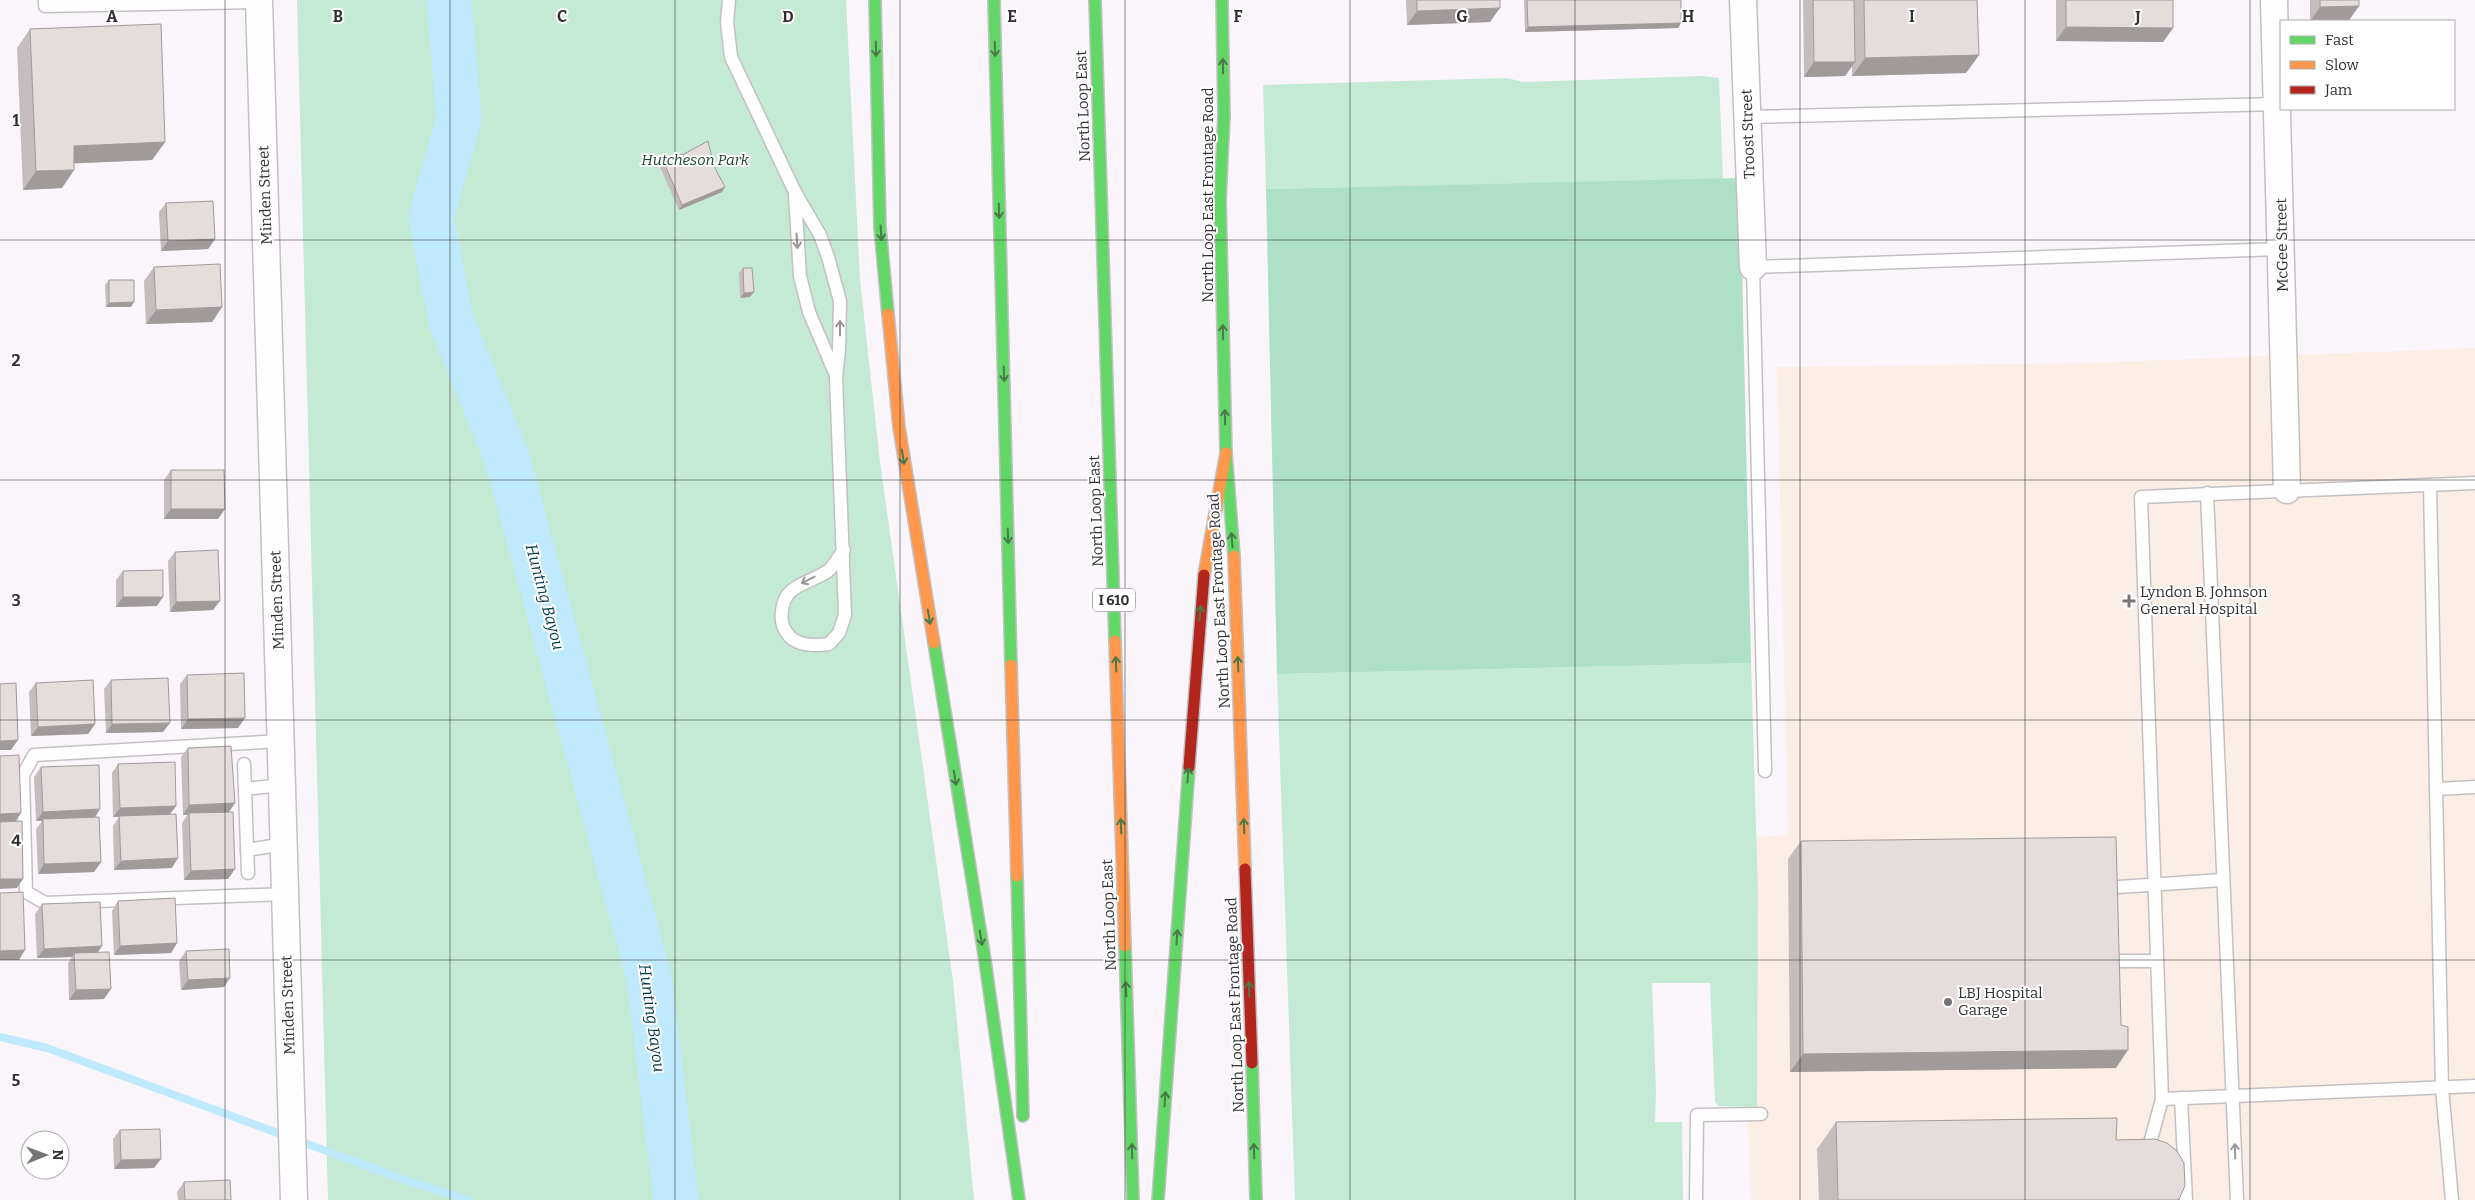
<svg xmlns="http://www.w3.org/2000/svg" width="2475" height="1200" font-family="Bitter,serif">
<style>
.medical{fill:#faeee7}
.green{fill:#c4e9d5}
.forest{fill:#ade0c6}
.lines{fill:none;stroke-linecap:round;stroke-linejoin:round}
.stream{stroke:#bfe9fc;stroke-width:8}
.river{stroke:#bfe9fc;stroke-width:45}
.lane-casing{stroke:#c3c0c3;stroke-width:15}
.street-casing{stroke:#c3c0c3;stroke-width:29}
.fast-casing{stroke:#c3c0c3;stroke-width:14}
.slow-casing{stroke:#c3c0c3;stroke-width:14}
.jam-casing{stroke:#c3c0c3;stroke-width:14}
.lane{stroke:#fefefe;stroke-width:12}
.street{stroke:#fefefe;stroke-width:26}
.fast{stroke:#63d668;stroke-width:11}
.slow{stroke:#ff974d;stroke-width:11}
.jam{stroke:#b3261e;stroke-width:11}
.wall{fill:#c5bdbd}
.shaded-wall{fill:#a09a9a}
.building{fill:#e5dcdc;stroke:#a09a9a}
.oneway{stroke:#487a4a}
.oneway2{stroke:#989698}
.grid{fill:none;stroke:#312f32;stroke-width:1;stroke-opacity:0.55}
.poi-dot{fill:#777478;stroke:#fff;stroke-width:2}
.labels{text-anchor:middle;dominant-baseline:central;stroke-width:4;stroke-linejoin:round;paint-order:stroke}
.shield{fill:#fff;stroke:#6f6d70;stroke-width:1}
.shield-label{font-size:14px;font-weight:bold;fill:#312f32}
.street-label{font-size:15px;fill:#312f32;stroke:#fff}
.park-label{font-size:15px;font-style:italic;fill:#1d4631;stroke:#fff}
.poi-label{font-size:15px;fill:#312f32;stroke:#fff;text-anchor:start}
.water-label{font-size:16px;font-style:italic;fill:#01384a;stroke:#fff}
.grid-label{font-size:16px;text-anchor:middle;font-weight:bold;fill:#312f32;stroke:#fff;stroke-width:4;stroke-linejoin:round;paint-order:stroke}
</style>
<rect width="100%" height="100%" fill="#f9f5fa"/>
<!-- medical -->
<path class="medical" d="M 2475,348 L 2475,1200 L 1751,1200 L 1738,838 L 1788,835 L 1777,367 L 2092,363 Z"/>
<!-- green -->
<g class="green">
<path d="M 297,0 L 846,0 L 860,280 L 880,462 L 953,981 L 974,1200 L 328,1200 Z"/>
<path d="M 1702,76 L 1719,78 L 1723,179 L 1266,189 L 1263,85 L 1507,78 L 1523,82 Z"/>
<path d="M 1751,663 L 1758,892 L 1757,1107 L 1719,1106 L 1715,1102 L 1710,983 L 1652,983 L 1656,1092 L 1655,1122 L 1682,1122 L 1683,1200 L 1295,1200 L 1277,674 Z"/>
</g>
<!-- forest -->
<path class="forest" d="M 1740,178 L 1751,663 L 1277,674 L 1266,189 Z"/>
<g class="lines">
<!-- stream -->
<path class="stream" d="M 0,1037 L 47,1048 L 405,1180 L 468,1200"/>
<!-- river -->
<path class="river" d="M 449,0 L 459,118 L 431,217 L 451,321 L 507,458 L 649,977 L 676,1200"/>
<defs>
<g id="lane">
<path d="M 45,0 L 45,6 L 259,2"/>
<path d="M 729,0 L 727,22 L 731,57 L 795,192 L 820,235 L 828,257 L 840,301 L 839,350 L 836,377 L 845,615 L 839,633 L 829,644 C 815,646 796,647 787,633 C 782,627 781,619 782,611 C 784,584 809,584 828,571 C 834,566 839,556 844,550"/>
<path d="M 1748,117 L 2278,104"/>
<path d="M 795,195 L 800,276 L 809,312 L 835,373"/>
<path d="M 2475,483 L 2141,497 L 2162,1099 L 2475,1086"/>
<path d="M 2430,485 L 2442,1088 L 2452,1200"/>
<path d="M 2207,493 L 2237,1200"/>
<path d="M 281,741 L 34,755 L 23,775 L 26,892 L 45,903 L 285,894"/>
<path d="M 244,764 L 248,873"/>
<path d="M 1765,771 L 1753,267 L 2281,249"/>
<path d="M 245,789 L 282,785"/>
<path d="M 2436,789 L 2475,787"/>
<path d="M 247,850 L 284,844"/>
<path d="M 2104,888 L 2222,880"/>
<path d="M 2106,961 L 2157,961"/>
<path d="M 2181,1098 L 2186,1200"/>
<path d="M 2147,1154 L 2162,1099"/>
<path d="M 1696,1200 L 1697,1115 L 1761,1114"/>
</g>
<g id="street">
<path d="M 259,0 L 294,1200"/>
<path d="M 1743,0 L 1753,267"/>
<path d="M 2274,0 L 2287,490"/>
</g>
<g id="fast">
<path d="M 875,0 L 880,227 L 888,314"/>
<path d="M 994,0 L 1011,665"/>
<path d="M 1095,0 L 1115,641"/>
<path d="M 1222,0 L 1224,115 L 1220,200 L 1226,453 L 1234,556"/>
<path d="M 934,643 L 984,954 L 1019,1200"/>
<path d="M 1017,876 L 1023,1116"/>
<path d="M 1125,946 L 1133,1200"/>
<path d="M 1252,1063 L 1256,1200"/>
<path d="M 1158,1200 L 1189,767"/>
</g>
<g id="slow">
<path d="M 888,314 L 899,427 L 934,643"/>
<path d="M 1234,556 L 1245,869"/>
<path d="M 1204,575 L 1226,453"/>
<path d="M 1115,641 L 1125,946"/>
<path d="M 1011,665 L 1017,876"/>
</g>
<g id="jam">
<path d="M 1189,767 L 1204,575"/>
<path d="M 1245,869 L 1252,1063"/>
</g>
</defs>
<!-- lane casing -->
<use href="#lane" class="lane-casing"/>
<!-- street casing -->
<use href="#street" class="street-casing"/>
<!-- fast casing -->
<use href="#fast" class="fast-casing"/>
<!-- slow casing -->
<use href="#slow" class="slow-casing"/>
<!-- jam casing -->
<use href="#jam" class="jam-casing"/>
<!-- lane -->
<use href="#lane" class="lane"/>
<!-- street -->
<use href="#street" class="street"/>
<!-- fast -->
<use href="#fast" class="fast"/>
<!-- slow -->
<use href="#slow" class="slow"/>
<!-- jam -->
<use href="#jam" class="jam"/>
</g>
<!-- wall -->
<g class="wall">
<path d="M 1406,0 L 1500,0 L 1490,22 L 1407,25 Z"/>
<path d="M 1524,0 L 1681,0 L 1681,23 L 1678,28 L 1525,32 Z"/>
<path d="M 1803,0 L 1977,0 L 1979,55 L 1966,73 L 1852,76 L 1852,66 L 1845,76 L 1804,77 Z"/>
<path d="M 2056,0 L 2173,0 L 2173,28 L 2163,42 L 2056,41 Z"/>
<path d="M 2310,0 L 2359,0 L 2359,6 L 2349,20 L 2310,21 Z"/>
<path d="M 30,29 L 165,142 L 152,160 L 74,163 L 74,170 L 62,188 L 23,190 L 17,48 Z"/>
<path d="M 663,160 L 722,192 L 679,210 L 659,165 Z"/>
<path d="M 166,203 L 215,239 L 208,249 L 161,251 L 159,212 Z"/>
<path d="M 154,267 L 222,307 L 212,322 L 146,324 L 144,281 Z"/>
<path d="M 743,268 L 750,297 L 740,298 L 739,273 Z"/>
<path d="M 109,280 L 131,307 L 106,307 L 105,285 Z"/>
<path d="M 171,470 L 218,519 L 164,519 L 164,480 Z"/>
<path d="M 175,552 L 213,610 L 170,612 L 168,561 Z"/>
<path d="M 123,571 L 157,606 L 116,607 L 116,580 Z"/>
<path d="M 187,675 L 238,728 L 181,729 L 180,684 Z"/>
<path d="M 111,680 L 163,732 L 106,733 L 104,689 Z"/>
<path d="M 36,683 L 95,724 L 88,734 L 31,736 L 29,692 Z"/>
<path d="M 188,748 L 235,803 L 229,812 L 235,869 L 228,879 L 184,880 L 182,823 L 188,814 L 183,815 L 181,757 Z"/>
<path d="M 118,764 L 176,806 L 170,814 L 172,868 L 114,870 L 113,826 L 119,817 L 113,817 L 112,773 Z"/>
<path d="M 41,767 L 95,817 L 101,862 L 94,872 L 38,874 L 36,829 L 42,821 L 36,821 L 34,777 Z"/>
<path d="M 1801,841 L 2116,1068 L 1790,1072 L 1788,859 Z"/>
<path d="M 118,901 L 177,943 L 171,953 L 114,955 L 112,911 Z"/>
<path d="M 42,904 L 102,946 L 98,952 L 104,999 L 69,1000 L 68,963 L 72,957 L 37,958 L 35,914 Z"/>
<path d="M 186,951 L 224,987 L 181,990 L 179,961 Z"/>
<path d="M 1836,1122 L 2116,1140 L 2178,1200 L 1819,1200 L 1817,1149 Z"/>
<path d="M 120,1130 L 154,1168 L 114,1169 L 113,1139 Z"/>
<path d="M 184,1182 L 231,1200 L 178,1200 L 177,1192 Z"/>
</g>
<!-- shaded-wall -->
<g class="shaded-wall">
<path d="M 2359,6 L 2349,20 L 2310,21 L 2320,7 Z"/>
<path d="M 1500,8 L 1490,22 L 1407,25 L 1417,11 Z"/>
<path d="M 1681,23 L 1678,28 L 1525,32 L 1528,27 Z"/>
<path d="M 2066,27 L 2173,28 L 2163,42 L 2056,41 Z"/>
<path d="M 1979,55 L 1966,73 L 1852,76 L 1865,58 Z"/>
<path d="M 1814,62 L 1855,62 L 1845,76 L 1804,77 Z"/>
<path d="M 165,142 L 152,160 L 61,164 L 74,146 Z"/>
<path d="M 74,170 L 62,188 L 23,190 L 36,171 Z"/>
<path d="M 725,187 L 722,192 L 679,210 L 682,205 Z"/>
<path d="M 215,239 L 208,249 L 161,251 L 168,241 Z"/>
<path d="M 754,292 L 750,297 L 740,298 L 744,293 Z"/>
<path d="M 134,302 L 131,307 L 106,307 L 109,303 Z"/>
<path d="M 222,307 L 212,322 L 146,324 L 156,310 Z"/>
<path d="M 171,509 L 225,509 L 218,519 L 164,519 Z"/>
<path d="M 123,597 L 163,597 L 157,606 L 116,607 Z"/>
<path d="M 220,601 L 213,610 L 170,612 L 176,602 Z"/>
<path d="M 245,718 L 238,728 L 181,729 L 188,719 Z"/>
<path d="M 170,723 L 163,732 L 106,733 L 112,724 Z"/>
<path d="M 95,724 L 88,734 L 31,736 L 38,727 Z"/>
<path d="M 18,740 L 11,750 L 0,750 L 0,741 Z"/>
<path d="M 235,803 L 228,813 L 183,815 L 189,805 Z"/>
<path d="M 176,806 L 169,815 L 113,817 L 120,808 Z"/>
<path d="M 100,809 L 94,819 L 43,819 L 42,821 L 36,821 L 43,812 Z"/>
<path d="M 21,813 L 15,822 L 0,823 L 0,814 Z"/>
<path d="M 178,858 L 172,868 L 114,870 L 121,861 Z"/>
<path d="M 101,862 L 94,872 L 38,874 L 44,864 Z"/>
<path d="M 235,869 L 228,879 L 184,880 L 191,871 Z"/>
<path d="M 0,879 L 23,879 L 17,888 L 0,889 Z"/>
<path d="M 177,943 L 171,953 L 114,955 L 120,946 Z"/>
<path d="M 102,946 L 95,956 L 74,953 L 72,957 L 37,958 L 44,949 Z"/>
<path d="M 25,950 L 19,960 L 0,960 L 0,951 Z"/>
<path d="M 230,978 L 224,987 L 181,990 L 188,980 Z"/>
<path d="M 111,989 L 104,999 L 69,1000 L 76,990 Z"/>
<path d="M 2128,1050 L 2116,1068 L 1790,1072 L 1803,1054 Z"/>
<path d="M 161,1159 L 154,1168 L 114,1169 L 121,1160 Z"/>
</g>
<!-- building -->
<g class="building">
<path d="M 1417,0 L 1500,0 L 1500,8 L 1417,11 Z"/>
<path d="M 1527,0 L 1681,0 L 1681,23 L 1528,27 Z"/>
<path d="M 1813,0 L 1854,0 L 1855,62 L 1814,62 Z"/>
<path d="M 1864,0 L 1977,0 L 1979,55 L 1865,58 Z"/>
<path d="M 2066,0 L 2173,0 L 2173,28 L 2066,27 Z"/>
<path d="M 2320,0 L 2359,0 L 2359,6 L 2320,7 Z"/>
<path d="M 161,24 L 165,142 L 74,146 L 74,170 L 36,171 L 30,29 Z"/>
<path d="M 708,141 L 714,166 L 725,187 L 682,205 L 663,160 L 684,154 Z"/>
<path d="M 213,201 L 215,239 L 168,241 L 166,203 Z"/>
<path d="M 220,264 L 222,307 L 156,310 L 154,267 Z"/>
<path d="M 743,268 L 752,268 L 754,292 L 744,293 Z"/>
<path d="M 109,280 L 134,280 L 134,302 L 109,303 Z"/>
<path d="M 171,470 L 224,470 L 225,509 L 171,509 Z"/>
<path d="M 218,550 L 220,601 L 176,602 L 175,552 Z"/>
<path d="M 163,570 L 163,597 L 123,597 L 123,571 Z"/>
<path d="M 244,673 L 245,718 L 188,719 L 187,675 Z"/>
<path d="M 168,678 L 170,723 L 112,724 L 111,680 Z"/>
<path d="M 93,680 L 95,724 L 38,727 L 36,683 Z"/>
<path d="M 16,683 L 18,740 L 0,741 L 0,684 Z"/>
<path d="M 231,746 L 235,803 L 189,805 L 188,748 Z"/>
<path d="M 19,755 L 21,813 L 0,814 L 0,756 Z"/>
<path d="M 175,762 L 176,806 L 120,808 L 118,764 Z"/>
<path d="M 99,765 L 100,809 L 43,812 L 41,767 Z"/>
<path d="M 233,812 L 235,869 L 191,871 L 189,813 Z"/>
<path d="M 176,814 L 178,858 L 121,861 L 119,816 Z"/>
<path d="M 99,817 L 101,862 L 44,864 L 43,819 Z"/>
<path d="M 22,821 L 23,879 L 0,879 L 0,822 Z"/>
<path d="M 2116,837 L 2121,1025 L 2128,1027 L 2128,1050 L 1803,1054 L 1801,841 Z"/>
<path d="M 23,892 L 25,950 L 0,951 L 0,893 Z"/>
<path d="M 175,898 L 177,943 L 120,946 L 118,901 Z"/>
<path d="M 100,902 L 102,946 L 44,949 L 42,904 Z"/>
<path d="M 229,949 L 230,978 L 188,980 L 186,951 Z"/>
<path d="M 109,952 L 111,989 L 76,990 L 74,953 Z"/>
<path d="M 2117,1118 L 2116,1140 L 2155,1139 L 2167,1143 L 2177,1151 L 2184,1163 L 2185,1186 L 2180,1197 L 2178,1200 L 1838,1200 L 1836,1122 Z"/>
<path d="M 160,1129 L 161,1159 L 121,1160 L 120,1130 Z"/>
<path d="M 230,1180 L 231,1200 L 185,1200 L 184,1182 Z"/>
</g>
<!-- one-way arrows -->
<defs><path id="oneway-shaft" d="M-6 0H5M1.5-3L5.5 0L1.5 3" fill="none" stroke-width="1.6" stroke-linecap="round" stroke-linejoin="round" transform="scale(1.25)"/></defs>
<g class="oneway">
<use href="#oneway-shaft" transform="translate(876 49) rotate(89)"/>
<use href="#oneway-shaft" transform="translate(995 49) rotate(88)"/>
<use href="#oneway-shaft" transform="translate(1223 66) rotate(-91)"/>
<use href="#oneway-shaft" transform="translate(999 211) rotate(88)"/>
<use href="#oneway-shaft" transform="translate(881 233) rotate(86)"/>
<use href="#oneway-shaft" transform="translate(1223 332) rotate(-91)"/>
<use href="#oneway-shaft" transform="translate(1004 374) rotate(88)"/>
<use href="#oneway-shaft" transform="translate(1225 417) rotate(-91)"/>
<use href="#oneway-shaft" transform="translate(903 457) rotate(81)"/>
<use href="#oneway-shaft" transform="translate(1008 536) rotate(88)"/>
<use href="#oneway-shaft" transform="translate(1232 540) rotate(-94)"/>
<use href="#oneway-shaft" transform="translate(1200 613) rotate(-86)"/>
<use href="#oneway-shaft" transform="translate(929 617) rotate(81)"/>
<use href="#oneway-shaft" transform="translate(1116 664) rotate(-92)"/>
<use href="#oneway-shaft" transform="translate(1238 664) rotate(-92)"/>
<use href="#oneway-shaft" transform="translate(1188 775) rotate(-86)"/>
<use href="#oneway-shaft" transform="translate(955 778) rotate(81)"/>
<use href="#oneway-shaft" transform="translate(1121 826) rotate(-92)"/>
<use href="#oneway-shaft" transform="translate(1244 826) rotate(-92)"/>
<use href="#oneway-shaft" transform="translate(1177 937) rotate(-86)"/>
<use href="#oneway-shaft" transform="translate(981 938) rotate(81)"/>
<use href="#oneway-shaft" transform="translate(1126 989) rotate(-92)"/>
<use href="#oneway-shaft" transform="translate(1249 989) rotate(-92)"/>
<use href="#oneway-shaft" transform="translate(1165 1099) rotate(-86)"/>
<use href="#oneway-shaft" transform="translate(1132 1151) rotate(-92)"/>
<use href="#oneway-shaft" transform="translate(1254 1151) rotate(-92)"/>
</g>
<g class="oneway2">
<use href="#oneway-shaft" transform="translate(797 241) rotate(86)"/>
<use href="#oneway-shaft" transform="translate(840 328) rotate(-90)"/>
<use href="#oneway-shaft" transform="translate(808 580) rotate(153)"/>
<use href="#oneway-shaft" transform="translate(2235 1151) rotate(-92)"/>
</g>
<!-- grid -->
<path class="grid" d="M 225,0 L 225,1200M 450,0 L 450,1200M 675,0 L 675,1200M 900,0 L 900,1200M 1125,0 L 1125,1200M 1350,0 L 1350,1200M 1575,0 L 1575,1200M 1800,0 L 1800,1200M 2025,0 L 2025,1200M 2250,0 L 2250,1200M 0,240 L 2475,240M 0,480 L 2475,480M 0,720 L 2475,720M 0,960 L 2475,960"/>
<!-- markers -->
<g class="poi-dot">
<path d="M2126.5 593.5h5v5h5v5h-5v5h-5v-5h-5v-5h5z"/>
<circle cx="1948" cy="1002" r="5"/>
</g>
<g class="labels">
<!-- shield labels -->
<rect class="shield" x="1093" y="588.5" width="42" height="23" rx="4"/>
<g class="shield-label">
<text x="1114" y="600">I 610</text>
</g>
<!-- street labels -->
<g class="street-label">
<text transform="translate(1083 106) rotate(-92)">North Loop East</text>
<text transform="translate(1748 134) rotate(-92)">Troost Street</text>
<text transform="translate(265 195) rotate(-92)">Minden Street</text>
<text transform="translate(1208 195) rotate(-90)">North Loop East Frontage Road</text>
<text transform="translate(2282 245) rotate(-91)">McGee Street</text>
<text transform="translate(1096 511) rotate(-92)">North Loop East</text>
<text transform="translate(277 600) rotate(-92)">Minden Street</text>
<text transform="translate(1219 601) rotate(-93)">North Loop East Frontage Road</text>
<text transform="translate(1109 915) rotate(-92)">North Loop East</text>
<text transform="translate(288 1005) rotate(-92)">Minden Street</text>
<text transform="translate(1235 1005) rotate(-92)">North Loop East Frontage Road</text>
</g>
<!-- park labels -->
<g class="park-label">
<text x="695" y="160">Hutcheson Park</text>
</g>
<!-- poi labels -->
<g class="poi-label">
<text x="2140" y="592">Lyndon B. Johnson<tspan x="2140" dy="17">General Hospital</tspan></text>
<text x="1958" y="993">LBJ Hospital<tspan x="1958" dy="17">Garage</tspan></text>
</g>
<!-- water labels -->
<g class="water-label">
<text transform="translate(545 597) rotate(75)">Hunting Bayou</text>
<text transform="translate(652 1018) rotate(82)">Hunting Bayou</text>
</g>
</g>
<g class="grid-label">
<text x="112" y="22">A</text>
<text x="338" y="22">B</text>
<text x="562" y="22">C</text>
<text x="788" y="22">D</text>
<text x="1012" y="22">E</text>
<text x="1238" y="22">F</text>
<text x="1462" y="22">G</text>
<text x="1688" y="22">H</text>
<text x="1912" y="22">I</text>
<text x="2138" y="22">J</text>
<text x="16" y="126">1</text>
<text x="16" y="366">2</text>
<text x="16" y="606">3</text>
<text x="16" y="846">4</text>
<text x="16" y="1086">5</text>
</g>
<!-- legend -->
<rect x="2280" y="20" width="175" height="90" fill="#ffffff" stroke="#adacad"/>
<rect x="2290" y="36" width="25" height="8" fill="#63d668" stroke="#adacad"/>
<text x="2325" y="45" font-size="15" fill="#312f32">Fast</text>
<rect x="2290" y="61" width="25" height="8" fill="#ff974d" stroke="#adacad"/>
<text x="2325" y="70" font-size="15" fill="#312f32">Slow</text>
<rect x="2290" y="86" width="25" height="8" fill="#b3261e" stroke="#adacad"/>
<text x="2325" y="95" font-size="15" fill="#312f32">Jam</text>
<!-- north arrow -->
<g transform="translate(45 1155) rotate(89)"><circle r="24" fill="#ffffff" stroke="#adacad"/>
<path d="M0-4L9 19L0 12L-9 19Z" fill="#777478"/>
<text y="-8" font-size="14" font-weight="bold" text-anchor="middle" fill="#312f32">N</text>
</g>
</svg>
